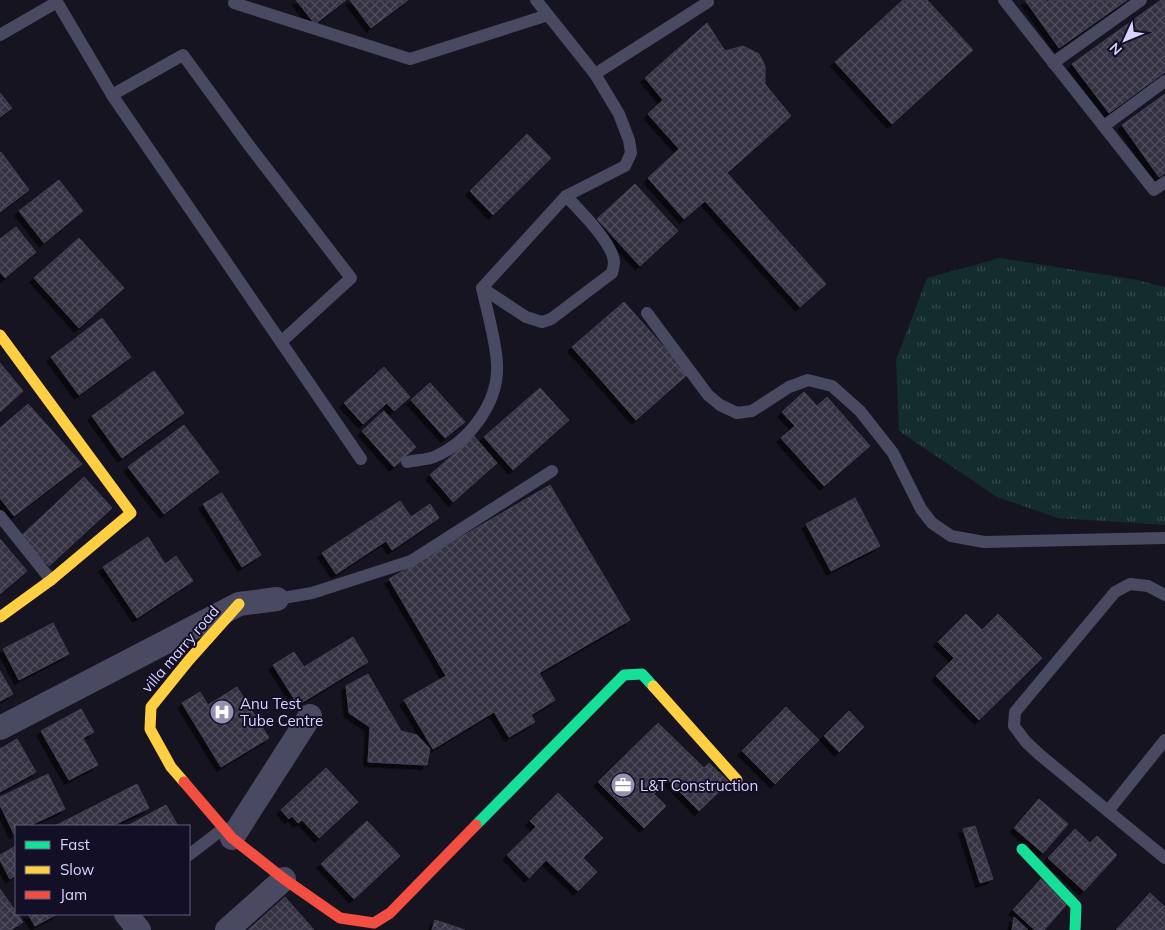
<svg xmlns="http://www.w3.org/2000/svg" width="1165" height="930" font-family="Mulish,sans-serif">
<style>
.grass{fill:url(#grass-tufts)}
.building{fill:url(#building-cross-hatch);stroke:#433f54;filter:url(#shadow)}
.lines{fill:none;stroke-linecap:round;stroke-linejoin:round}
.lane{stroke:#4a4962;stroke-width:12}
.street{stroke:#4a4962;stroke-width:24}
.fast{stroke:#16e098;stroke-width:11}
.slow{stroke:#ffcf43;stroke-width:11}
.jam{stroke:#f24e42;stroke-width:11}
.labels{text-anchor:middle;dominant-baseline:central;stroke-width:4;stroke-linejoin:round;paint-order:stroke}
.street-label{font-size:15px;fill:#d9d4ff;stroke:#130f26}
.poi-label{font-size:15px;fill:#d9d4ff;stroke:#130f26;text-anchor:start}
</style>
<defs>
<pattern id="grass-tufts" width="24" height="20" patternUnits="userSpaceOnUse" patternTransform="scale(1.25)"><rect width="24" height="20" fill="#132c2d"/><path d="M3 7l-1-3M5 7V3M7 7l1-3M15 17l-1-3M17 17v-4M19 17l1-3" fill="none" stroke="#354a4c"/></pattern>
<pattern id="building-cross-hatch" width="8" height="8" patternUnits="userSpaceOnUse" patternTransform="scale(1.25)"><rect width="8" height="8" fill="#343243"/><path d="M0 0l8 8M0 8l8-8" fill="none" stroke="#514f5f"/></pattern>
<filter id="shadow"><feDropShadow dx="-4.5" dy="4.5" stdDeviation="0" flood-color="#0009"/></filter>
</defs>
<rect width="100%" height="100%" fill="#161421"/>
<!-- grass -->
<path class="grass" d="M 1000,258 L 1137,280 L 1165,287 L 1165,525 L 1058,518 L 997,497 L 899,431 L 896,360 L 927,278 Z"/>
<!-- building -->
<g class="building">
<path d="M 296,0 L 346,0 L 315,24 Z"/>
<path d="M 350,0 L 408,0 L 371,28 Z"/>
<path d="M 903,0 L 927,0 L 973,50 L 892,124 L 835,62 Z"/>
<path d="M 1025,0 L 1046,0 L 1047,2 L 1050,0 L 1127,0 L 1059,48 Z"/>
<path d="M 1161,0 L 1165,0 L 1165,72 L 1109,113 L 1072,64 Z"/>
<path d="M 707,23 L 725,51 L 743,46 L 759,54 L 765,66 L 765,84 L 791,116 L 727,173 L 826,284 L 800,307 L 705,201 L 684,219 L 648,178 L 679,149 L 648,114 L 663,100 L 645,78 Z"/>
<path d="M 0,93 L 12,108 L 0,117 Z"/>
<path d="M 1165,94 L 1165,173 L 1159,177 L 1122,125 Z"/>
<path d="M 527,134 L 551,158 L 493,215 L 470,191 Z"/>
<path d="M 1,152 L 29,190 L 0,212 L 0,153 Z"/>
<path d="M 59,180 L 83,211 L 44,243 L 19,211 Z"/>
<path d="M 635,184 L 678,231 L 640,266 L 597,219 Z"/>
<path d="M 16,227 L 36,252 L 5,278 L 0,272 L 0,239 Z"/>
<path d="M 79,238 L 124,288 L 79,328 L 34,278 Z"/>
<path d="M 624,302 L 688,374 L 636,420 L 572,347 Z"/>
<path d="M 102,318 L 131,357 L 79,395 L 51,357 Z"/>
<path d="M 0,363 L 23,391 L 0,412 Z"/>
<path d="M 384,367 L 410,397 L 394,411 L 387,403 L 363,424 L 344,403 Z"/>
<path d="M 154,371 L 184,413 L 122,458 L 92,416 Z"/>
<path d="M 430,383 L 465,422 L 445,438 L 411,400 Z"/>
<path d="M 540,388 L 569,420 L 513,470 L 484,437 Z"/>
<path d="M 804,392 L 817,406 L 827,397 L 870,446 L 824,486 L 781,438 L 795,426 L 782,412 Z"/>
<path d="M 28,404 L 82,464 L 14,516 L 0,498 L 0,428 Z"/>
<path d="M 384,411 L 416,447 L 394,467 L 362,431 Z"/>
<path d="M 184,425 L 219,472 L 164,514 L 128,467 Z"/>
<path d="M 474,436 L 497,463 L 453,502 L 430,475 Z"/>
<path d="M 84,477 L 112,508 L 49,566 L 21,536 Z"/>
<path d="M 550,485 L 630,620 L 539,673 L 555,700 L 531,715 L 535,722 L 509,737 L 494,712 L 433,749 L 404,700 L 446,676 L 389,579 Z"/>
<path d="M 222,493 L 261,555 L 242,567 L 203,504 Z"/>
<path d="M 855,498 L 880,546 L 831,571 L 806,524 Z"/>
<path d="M 400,501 L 411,517 L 430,504 L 439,518 L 392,550 L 386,541 L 336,574 L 322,553 Z"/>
<path d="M 148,537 L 165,564 L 176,556 L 193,581 L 137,618 L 103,567 Z"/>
<path d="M 0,539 L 27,571 L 0,594 Z"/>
<path d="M 966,614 L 982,630 L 998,614 L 1042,658 L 979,720 L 936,676 L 954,658 L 938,642 Z"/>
<path d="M 53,623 L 69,654 L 19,680 L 3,649 Z"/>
<path d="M 353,637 L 368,662 L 298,705 L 273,665 L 294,652 L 304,667 Z"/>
<path d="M 0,671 L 13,694 L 0,701 Z"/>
<path d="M 368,674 L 401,731 L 417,735 L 430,749 L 427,765 L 368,762 L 370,727 L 349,713 L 346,686 Z"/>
<path d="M 237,687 L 269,738 L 221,767 L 182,703 L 200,692 L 208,705 Z"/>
<path d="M 786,707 L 819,740 L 775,784 L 742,751 Z"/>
<path d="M 81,709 L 94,732 L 83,738 L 98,765 L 69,780 L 41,731 Z"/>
<path d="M 849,711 L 864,727 L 839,752 L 824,736 Z"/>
<path d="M 658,723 L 704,768 L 709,763 L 729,782 L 699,811 L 668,780 L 654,794 L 666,806 L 644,828 L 598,782 Z"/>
<path d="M 17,739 L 36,772 L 0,792 L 0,749 Z"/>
<path d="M 326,768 L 358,802 L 319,838 L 302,820 L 298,823 L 292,816 L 289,819 L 281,810 Z"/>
<path d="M 48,774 L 65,809 L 29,826 L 16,826 L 16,833 L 14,834 L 0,805 L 0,797 Z"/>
<path d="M 137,784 L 149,808 L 112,826 L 55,826 Z"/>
<path d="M 558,793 L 603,838 L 583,858 L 597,872 L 578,891 L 546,860 L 529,878 L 507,855 L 536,827 L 530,821 Z"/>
<path d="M 1039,799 L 1068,824 L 1043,853 L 1014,828 Z"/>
<path d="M 166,805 L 178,826 L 127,826 Z"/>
<path d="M 367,821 L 400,856 L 354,899 L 321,864 Z"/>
<path d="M 975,826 L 993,879 L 980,883 L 963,829 Z"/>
<path d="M 1075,829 L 1090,843 L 1097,836 L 1117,855 L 1084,891 L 1048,858 Z"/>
<path d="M 16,846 L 16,875 L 10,879 L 0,860 L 0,855 Z"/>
<path d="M 1041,879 L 1068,903 L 1044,930 L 1035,930 L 1013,910 Z"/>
<path d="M 0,889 L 23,922 L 11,930 L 0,930 Z"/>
<path d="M 1150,893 L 1165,907 L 1165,930 L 1116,930 Z"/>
<path d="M 285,897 L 314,930 L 248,930 Z"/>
<path d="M 28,914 L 57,914 L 35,926 Z"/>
<path d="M 1014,917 L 1028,930 L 1012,930 Z"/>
<path d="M 435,920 L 465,930 L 432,930 Z"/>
</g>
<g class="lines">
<!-- lane -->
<g class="lane">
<path d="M 1004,0 L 1154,190 L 1165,182"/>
<path d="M 234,3 L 410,59 L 548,15"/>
<path d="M 0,35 L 57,2 L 112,95 L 183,55 L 248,144 L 351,278 L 281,342"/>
<path d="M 1053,63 L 1141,0"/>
<path d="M 595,74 L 708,2"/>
<path d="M 112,95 L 361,459"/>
<path d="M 1104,126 L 1165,81"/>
<path d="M 482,288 L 526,317 L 542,322 L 551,319 L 612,273 C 613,269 614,265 614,262 C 613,243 579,210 566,196 L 625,166 L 631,153 L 629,140 L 619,114 L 595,74 L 536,0"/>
<path d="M 647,313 L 708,395 L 720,405 L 737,413 L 752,411 L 789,387 L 808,380 L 832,386 L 860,411 L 893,453 L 921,509 L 932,523 L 951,536 L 984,542 L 1165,538"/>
<path d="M 407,462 C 416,460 426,460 434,457 C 469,442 499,403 497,364 C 496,341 487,311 482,288 L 566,196"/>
<path d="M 0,516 L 51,580"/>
<path d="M 1165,595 L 1148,586 L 1130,584 L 1115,592 L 1015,712 L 1014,726 L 1026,742 L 1040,755 L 1165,858"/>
<path d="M 277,599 L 312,593 L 411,561 L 552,471"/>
<path d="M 1108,811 L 1165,740"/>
<path d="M 189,855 L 224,828"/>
</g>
<!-- street -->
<g class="street">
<path d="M 0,728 L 239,604 L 277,599"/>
<path d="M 232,838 L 310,716"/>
<path d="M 126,914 L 139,930"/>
<path d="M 227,930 L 284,879"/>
</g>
<!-- fast -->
<g class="fast">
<path d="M 476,825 L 624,675 L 642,674 L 653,686"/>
<path d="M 1022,849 L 1076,906 L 1075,930"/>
</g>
<!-- slow -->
<g class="slow">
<path d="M 0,335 L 131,513 L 51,580 L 0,617"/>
<path d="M 653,686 L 737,780"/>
<path d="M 184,782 L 171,767 L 150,729 L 151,707 L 189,660 L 239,604"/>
</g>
<!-- jam -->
<path class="jam" d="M 184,782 L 232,838 L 284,879 L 340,918 L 374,923 L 390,913 L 476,825"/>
</g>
<!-- icons -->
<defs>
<symbol id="hospital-disc" viewBox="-11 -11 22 22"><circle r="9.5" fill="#9591b1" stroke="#130f26"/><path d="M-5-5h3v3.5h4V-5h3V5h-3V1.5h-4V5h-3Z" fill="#fff"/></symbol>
<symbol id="office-disc" viewBox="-11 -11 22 22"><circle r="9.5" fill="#9591b1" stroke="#130f26"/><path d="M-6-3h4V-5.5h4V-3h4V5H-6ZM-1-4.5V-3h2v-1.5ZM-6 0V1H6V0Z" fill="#fff"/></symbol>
</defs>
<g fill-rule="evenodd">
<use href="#hospital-disc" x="208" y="698" width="28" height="28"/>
<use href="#office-disc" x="609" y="771" width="28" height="28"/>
</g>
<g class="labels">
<!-- street labels -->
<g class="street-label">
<text transform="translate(180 649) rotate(-49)">villa marry road</text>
</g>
<!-- poi labels -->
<g class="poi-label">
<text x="240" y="703">Anu Test<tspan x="240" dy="17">Tube Centre</tspan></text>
<text x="640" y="785">L&amp;T Construction</text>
</g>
</g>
<!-- legend -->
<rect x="15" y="825" width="175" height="90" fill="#130f26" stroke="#625e7d"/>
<rect x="25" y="841" width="25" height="8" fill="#16e098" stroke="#625e7d"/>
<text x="60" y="850" font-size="15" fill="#d9d4ff">Fast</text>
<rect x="25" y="866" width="25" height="8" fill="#ffcf43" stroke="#625e7d"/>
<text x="60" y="875" font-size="15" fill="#d9d4ff">Slow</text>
<rect x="25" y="891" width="25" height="8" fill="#f24e42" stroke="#625e7d"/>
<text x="60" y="900" font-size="15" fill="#d9d4ff">Jam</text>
<!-- north arrow -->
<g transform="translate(1125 40) rotate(226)" stroke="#130f26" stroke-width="4" paint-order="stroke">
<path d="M0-4L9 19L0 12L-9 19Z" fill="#d9d4ff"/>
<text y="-8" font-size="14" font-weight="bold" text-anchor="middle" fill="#d9d4ff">N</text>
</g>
</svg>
